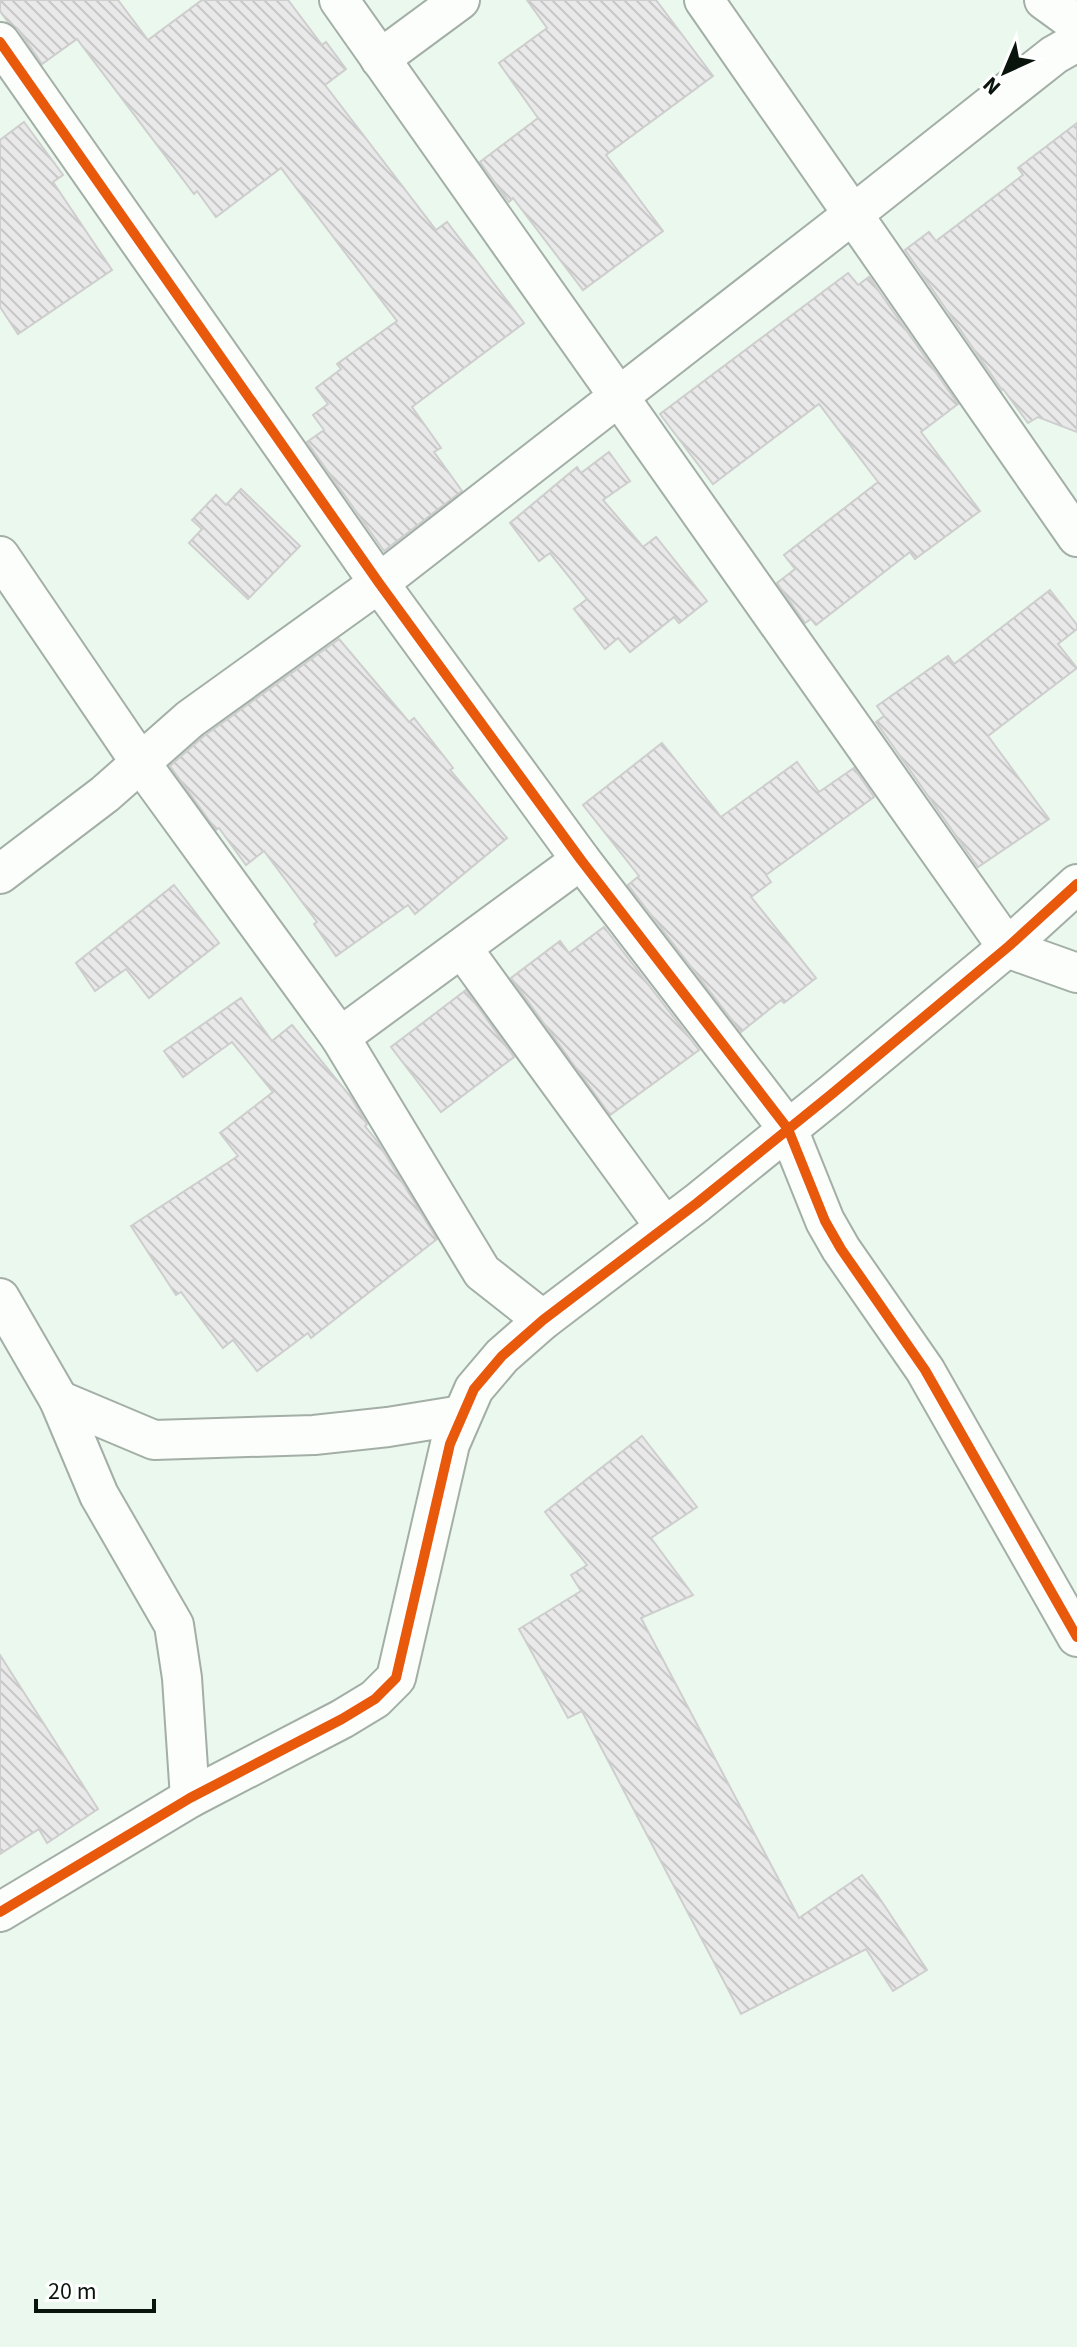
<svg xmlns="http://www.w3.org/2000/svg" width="1077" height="2347" font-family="'Source Sans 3',sans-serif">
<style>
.building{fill:url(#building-back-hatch);stroke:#cecece;stroke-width:2}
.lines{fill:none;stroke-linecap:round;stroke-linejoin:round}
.minor-casing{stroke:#a3afa6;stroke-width:42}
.minor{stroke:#fcfefc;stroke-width:38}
.cycleway-casing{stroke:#fff;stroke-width:15}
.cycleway{stroke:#e8590c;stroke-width:10}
</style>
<defs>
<pattern id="building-back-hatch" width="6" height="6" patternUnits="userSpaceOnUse" patternTransform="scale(2)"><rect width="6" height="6" fill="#eae9e9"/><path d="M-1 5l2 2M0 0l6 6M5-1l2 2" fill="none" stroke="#c7c7c7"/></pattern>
</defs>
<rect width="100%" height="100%" fill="#ebf8ee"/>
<!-- building -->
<g class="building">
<path d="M 0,0 L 118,0 L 148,40 L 202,0 L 288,0 L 322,45 L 326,42 L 346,69 L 325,85 L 436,230 L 447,222 L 524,323 L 412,407 L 441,448 L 434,452 L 462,491 L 384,551 L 307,442 L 324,430 L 313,415 L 328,404 L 316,388 L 341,369 L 337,364 L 397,321 L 281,168 L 216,217 L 197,191 L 194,194 L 77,39 L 42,64 L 18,29 L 8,22 L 0,11 Z"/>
<path d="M 527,0 L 656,0 L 713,76 L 606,155 L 663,231 L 583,290 L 513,198 L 509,202 L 480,162 L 538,118 L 499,63 L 547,28 Z"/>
<path d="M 24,122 L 63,175 L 53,182 L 112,270 L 18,334 L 0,307 L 0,140 Z"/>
<path d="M 1077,123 L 1077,432 L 1038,417 L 1028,423 L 1003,389 L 1002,390 L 905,250 L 929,232 L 936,241 L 1023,175 L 1018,168 Z"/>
<path d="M 848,273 L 858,285 L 869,277 L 958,404 L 921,432 L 980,511 L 915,559 L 910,552 L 816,625 L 811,619 L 805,623 L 777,583 L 795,569 L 784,555 L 878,482 L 819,404 L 713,484 L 660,414 Z"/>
<path d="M 609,452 L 630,481 L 603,500 L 643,547 L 656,537 L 707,601 L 679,623 L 674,617 L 630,652 L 618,638 L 605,649 L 574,609 L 587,599 L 550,553 L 539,561 L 510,523 L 577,467 L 581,473 Z"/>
<path d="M 241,489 L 300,546 L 248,599 L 189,543 L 202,529 L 192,520 L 216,495 L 226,505 Z"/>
<path d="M 1050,590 L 1077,625 L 1077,629 L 1058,644 L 1077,668 L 988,736 L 1049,819 L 978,867 L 876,722 L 884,716 L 877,706 L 948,656 L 954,664 Z"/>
<path d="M 339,639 L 409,722 L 414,718 L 453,768 L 450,770 L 507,838 L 415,914 L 408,905 L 336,956 L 314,924 L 317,922 L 264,851 L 246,865 L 219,828 L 216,830 L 170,766 L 204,736 Z"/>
<path d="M 662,743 L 721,817 L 797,762 L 819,792 L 854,768 L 874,797 L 766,875 L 771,882 L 751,897 L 816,978 L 784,1003 L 781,1000 L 741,1032 L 628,885 L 639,876 L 583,805 Z"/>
<path d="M 174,885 L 219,943 L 149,998 L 126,969 L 95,991 L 76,963 Z"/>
<path d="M 604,927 L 699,1050 L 610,1115 L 511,978 L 560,941 L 569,953 Z"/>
<path d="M 466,990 L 514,1057 L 441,1112 L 391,1047 Z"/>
<path d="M 241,998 L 272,1041 L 292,1025 L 350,1096 L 367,1124 L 365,1126 L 377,1141 L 437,1239 L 311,1338 L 308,1333 L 257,1371 L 233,1340 L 223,1348 L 181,1292 L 176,1295 L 131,1226 L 238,1156 L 220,1133 L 273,1092 L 232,1042 L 183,1077 L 164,1051 Z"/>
<path d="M 642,1436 L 697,1507 L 651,1538 L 693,1595 L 641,1618 L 799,1918 L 862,1875 L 878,1896 L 927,1970 L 893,1991 L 866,1949 L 741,2014 L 582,1711 L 568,1718 L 519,1629 L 581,1591 L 571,1575 L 587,1565 L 545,1512 Z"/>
<path d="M 0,1655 L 98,1809 L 47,1843 L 39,1829 L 0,1854 Z"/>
</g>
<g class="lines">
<defs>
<g id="minor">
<path d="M 339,0 L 1000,937 L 1018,952 L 1077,973"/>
<path d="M 704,0 L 1077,537"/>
<path d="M 1044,0 L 1077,24"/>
<path d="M 0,42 L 379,583 L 581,860 L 788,1129 L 825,1221 L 841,1249 L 925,1370 L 1077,1637"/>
<path d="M 380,59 L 460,0"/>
<path d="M 0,556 L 140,762 L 340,1037 L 482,1272 L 543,1320"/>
<path d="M 0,874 L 105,794 L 190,719 L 379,583 L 852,215 L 1054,55 L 1077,42"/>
<path d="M 462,948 L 665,1227"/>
<path d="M 340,1037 L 581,860"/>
<path d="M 0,1298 L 59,1400 L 99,1495 L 174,1625 L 182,1678 L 190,1798"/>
<path d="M 59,1400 L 154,1440 L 314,1435 L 388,1427 L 462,1415"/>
<path d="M 0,1912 L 190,1798 L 342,1719 L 375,1699 L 396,1678 L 450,1444 L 474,1389 L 502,1356 L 543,1320 L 697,1203 L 833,1093 L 1009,946 L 1077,884"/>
</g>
</defs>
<!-- minor casing -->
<use href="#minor" class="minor-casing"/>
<!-- minor -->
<use href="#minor" class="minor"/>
<defs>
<g id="cycleway">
<path d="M 0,42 L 379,583 L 581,860 L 788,1129 L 825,1221 L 841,1249 L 925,1370 L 1077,1637"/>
<path d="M 0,1912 L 190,1798 L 342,1719 L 375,1699 L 396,1678 L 450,1444 L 474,1389 L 502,1356 L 543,1320 L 697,1203 L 833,1093 L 1009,946 L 1077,884"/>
</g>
</defs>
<!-- cycleway casing -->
<use href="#cycleway" class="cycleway-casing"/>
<!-- cycleway -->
<use href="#cycleway" class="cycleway"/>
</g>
<!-- north arrow -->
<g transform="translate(1005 72) rotate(224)" stroke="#ffffff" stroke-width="6" paint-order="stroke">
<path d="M0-6L14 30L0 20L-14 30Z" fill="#09140c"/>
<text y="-12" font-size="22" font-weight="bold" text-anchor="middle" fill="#09140c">N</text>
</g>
<!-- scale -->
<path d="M36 2299v12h118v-12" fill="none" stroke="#09140c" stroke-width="4"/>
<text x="48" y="2299" font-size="24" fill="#09140c" stroke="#ffffff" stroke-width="6" paint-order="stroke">20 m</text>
</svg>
